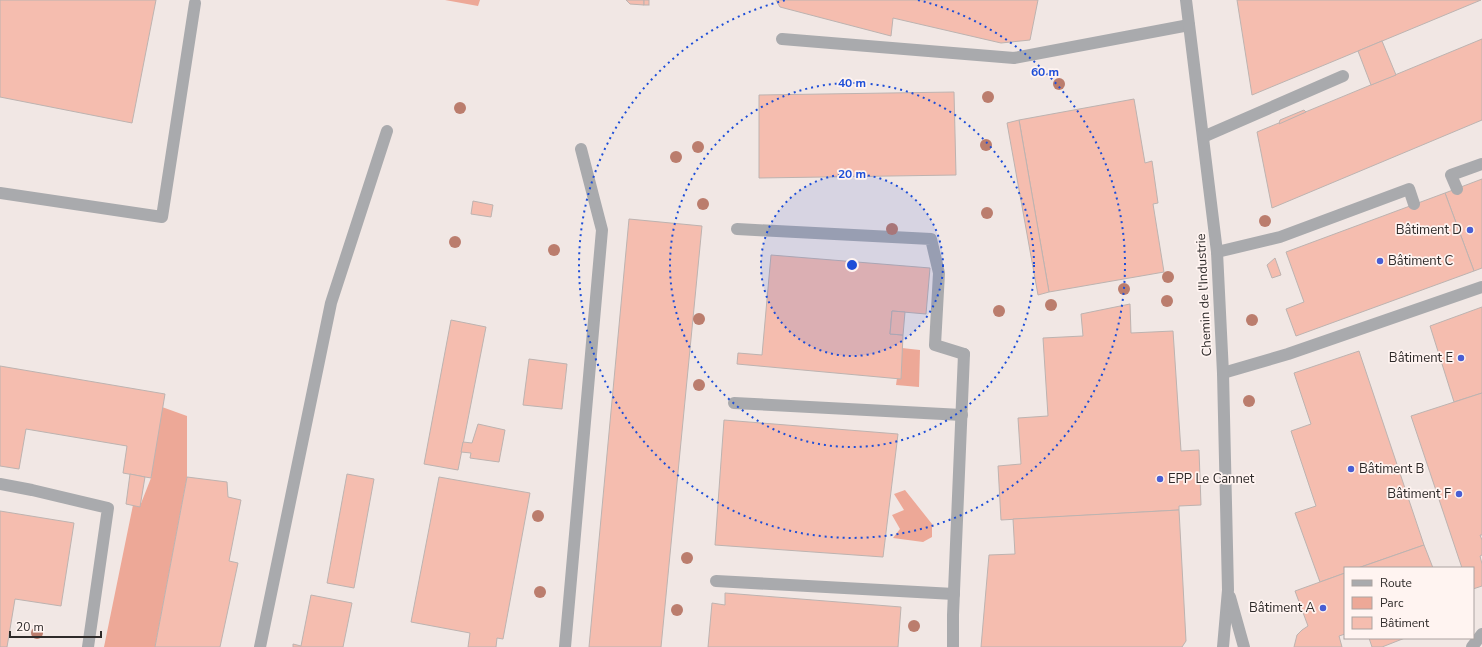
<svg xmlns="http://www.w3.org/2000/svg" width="1482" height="647" font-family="'Nunito Sans',sans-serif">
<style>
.green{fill:#eda897}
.building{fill:#f5bdaf;stroke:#bdb3b0}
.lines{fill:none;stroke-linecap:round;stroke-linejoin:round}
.service{stroke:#a9aaad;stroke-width:12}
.minor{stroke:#a9aaad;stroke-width:12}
.tree{fill:#bb7d6d}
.ring{fill:none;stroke:#1d4ed8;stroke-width:2;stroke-dasharray:2 4}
.poi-dot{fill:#495ed3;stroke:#fff4f1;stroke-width:1.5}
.labels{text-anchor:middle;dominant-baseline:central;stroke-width:3.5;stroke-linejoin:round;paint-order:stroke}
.poi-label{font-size:13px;fill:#2e2a29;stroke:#fff4f1;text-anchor:end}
.street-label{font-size:13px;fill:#2e2a29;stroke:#fff4f1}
.centre{fill:#1d4ed8;stroke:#fff4f1;stroke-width:2}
.ring-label{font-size:12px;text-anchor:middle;font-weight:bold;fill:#1d4ed8;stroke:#fff4f1;stroke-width:3.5;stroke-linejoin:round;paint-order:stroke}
</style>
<rect width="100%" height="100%" fill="#f1e7e4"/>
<!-- green -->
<g class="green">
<path d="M 445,0 L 480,0 L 478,6 Z"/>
<path d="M 902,348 L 920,350 L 919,387 L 896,385 L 897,378 L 901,379 Z"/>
<path d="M 162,407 L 187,416 L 187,477 L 155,647 L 104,647 L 133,505 L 140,506 L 151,478 Z"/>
<path d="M 905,490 L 932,524 L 932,537 L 923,542 L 893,538 L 900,529 L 892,515 L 904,510 L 894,494 Z"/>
</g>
<!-- building -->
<g class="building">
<path d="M 0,0 L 156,0 L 132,123 L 0,97 Z"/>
<path d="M 626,0 L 644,0 L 644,5 L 630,4 Z"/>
<rect x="644" y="0" width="5" height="5"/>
<path d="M 776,0 L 1038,0 L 1030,40 L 1001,43 L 893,18 L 891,36 L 780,7 Z"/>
<path d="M 1237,0 L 1481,0 L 1252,95 Z"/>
<path d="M 1482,39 L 1482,120 L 1272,208 L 1257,132 Z"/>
<path d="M 1382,41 L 1396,75 L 1371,85 L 1358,51 Z"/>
<path d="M 954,92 L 956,175 L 759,178 L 759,95 Z"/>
<path d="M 1134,99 L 1145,163 L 1152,161 L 1158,203 L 1153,204 L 1164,272 L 1049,292 L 1019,120 Z"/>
<path d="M 1304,110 L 1306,112 L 1279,124 L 1280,120 Z"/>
<path d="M 1019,120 L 1049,292 L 1038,295 L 1007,123 Z"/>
<path d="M 1482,179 L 1482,268 L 1474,271 L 1445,193 Z"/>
<path d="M 1445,193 L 1474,271 L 1296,336 L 1286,309 L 1304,302 L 1286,252 Z"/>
<path d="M 473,201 L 493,205 L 491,217 L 471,214 Z"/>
<path d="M 629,219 L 702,226 L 661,647 L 589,647 Z"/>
<path d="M 771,255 L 930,268 L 926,314 L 892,311 L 890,334 L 903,335 L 901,379 L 737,364 L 738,353 L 762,355 Z"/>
<path d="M 1275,258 L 1281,275 L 1272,278 L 1267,265 Z"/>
<path d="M 1130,304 L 1131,333 L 1173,331 L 1181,451 L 1199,450 L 1201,505 L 1179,506 L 1179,510 L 1001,520 L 998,466 L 1021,464 L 1018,418 L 1048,416 L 1043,338 L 1083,336 L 1081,314 Z"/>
<path d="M 1482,307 L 1482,393 L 1454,402 L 1430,326 Z"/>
<path d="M 892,311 L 905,312 L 903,335 L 890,334 Z"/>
<path d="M 451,320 L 486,327 L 458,470 L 424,464 Z"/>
<path d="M 1359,351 L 1424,545 L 1358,568 L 1345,568 L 1345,573 L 1320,582 L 1295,513 L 1316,506 L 1291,431 L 1311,424 L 1294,373 Z"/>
<path d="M 529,359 L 567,364 L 562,409 L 523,405 Z"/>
<path d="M 0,366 L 165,394 L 151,478 L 123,473 L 127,446 L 26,429 L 19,469 L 0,466 Z"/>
<path d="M 1482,393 L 1482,535 L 1480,535 L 1482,540 L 1482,555 L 1480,556 L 1482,564 L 1482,586 L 1473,589 L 1473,568 L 1462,568 L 1411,416 Z"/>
<path d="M 724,420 L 898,434 L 883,557 L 715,545 Z"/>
<path d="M 478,424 L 505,430 L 499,462 L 470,458 L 471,453 L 461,452 L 463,442 L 472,443 Z"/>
<path d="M 130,474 L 145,477 L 140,507 L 126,504 Z"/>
<path d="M 347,474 L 374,479 L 354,588 L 327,583 Z"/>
<path d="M 187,477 L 227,482 L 228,497 L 241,500 L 229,561 L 238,563 L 220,647 L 155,647 Z"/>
<path d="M 439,477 L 530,493 L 503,639 L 497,638 L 496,647 L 468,647 L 470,633 L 411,622 Z"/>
<path d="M 1179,510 L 1186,641 L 1182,647 L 981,647 L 989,555 L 1015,554 L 1013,519 Z"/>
<path d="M 0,511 L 74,523 L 61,606 L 15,599 L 7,647 L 0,647 Z"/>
<path d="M 1424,545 L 1433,568 L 1358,568 Z"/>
<path d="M 1345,573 L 1345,634 L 1339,636 L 1342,647 L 1294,647 L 1297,635 L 1302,630 L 1308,626 L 1295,591 Z"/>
<path d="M 725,593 L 901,607 L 898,647 L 708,647 L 712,603 L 725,605 Z"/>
<path d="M 311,595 L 352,603 L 343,647 L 293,647 L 293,644 L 301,646 Z"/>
<path d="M 1369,638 L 1405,638 L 1382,647 L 1372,647 Z"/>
</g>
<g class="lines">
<!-- service -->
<g class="service">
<path d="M 782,39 L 1014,58 L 1189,25"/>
<path d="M 1203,137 L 1343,76"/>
<path d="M 1457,189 L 1451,175 L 1482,164"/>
<path d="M 0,193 L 162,217 L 195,3"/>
<path d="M 737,229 L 931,239 L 939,273 L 935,345 L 964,354"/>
<path d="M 1217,252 L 1280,237 L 1409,189 L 1414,204"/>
<path d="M 1223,373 L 1288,354 L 1482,287"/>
<path d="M 734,403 L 962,415"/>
<path d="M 0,484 L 32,490 L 108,508 L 88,647"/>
<path d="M 716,581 L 954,594"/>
<path d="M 260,647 L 331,303 L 387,131"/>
<path d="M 565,647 L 602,230 L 581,149"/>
</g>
<!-- minor -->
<g class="minor">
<path d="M 1186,0 L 1217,252 L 1223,373 L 1228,590 L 1223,647"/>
<path d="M 1230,597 L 1244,647"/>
<path d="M 953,647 L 953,615 L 964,354"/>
<path d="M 1472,647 L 1482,634"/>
</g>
</g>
<!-- trees -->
<g class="tree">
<circle cx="1059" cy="84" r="6"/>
<circle cx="988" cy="97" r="6"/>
<circle cx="460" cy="108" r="6"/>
<circle cx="986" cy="145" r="6"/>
<circle cx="698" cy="147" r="6"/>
<circle cx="676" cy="157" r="6"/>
<circle cx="703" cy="204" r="6"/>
<circle cx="987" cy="213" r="6"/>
<circle cx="1265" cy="221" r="6"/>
<circle cx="892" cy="229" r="6"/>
<circle cx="455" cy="242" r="6"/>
<circle cx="554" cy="250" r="6"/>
<circle cx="1168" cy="277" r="6"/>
<circle cx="1124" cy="289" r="6"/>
<circle cx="1167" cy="301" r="6"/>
<circle cx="1051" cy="305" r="6"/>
<circle cx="999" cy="311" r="6"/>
<circle cx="699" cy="319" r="6"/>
<circle cx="1252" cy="320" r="6"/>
<circle cx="699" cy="385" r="6"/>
<circle cx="1249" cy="401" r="6"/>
<circle cx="538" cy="516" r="6"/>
<circle cx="687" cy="558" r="6"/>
<circle cx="540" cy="592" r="6"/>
<circle cx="677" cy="610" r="6"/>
<circle cx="914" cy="626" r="6"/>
<circle cx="37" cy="633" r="6"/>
</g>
<!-- distance rings -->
<circle cx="852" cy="265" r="91" fill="#1d4ed8" fill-opacity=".12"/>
<g class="ring">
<circle cx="852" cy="265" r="91"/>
<circle cx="852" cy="265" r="182"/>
<path d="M918 0A273 273 0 1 1 786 0"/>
</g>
<!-- markers -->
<g class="poi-dot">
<circle cx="1470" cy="230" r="4"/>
<circle cx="1380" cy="261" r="4"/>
<circle cx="1461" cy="358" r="4"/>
<circle cx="1351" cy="469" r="4"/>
<circle cx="1160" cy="479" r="4"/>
<circle cx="1459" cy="494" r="4"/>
<circle cx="1323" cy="608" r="4"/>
</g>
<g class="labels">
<!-- poi labels -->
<g class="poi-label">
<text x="1462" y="230">Bâtiment D</text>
<text x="1388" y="261" text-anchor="start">Bâtiment C</text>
<text x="1453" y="358">Bâtiment E</text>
<text x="1359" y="469" text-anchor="start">Bâtiment B</text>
<text x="1168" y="479" text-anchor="start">EPP Le Cannet</text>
<text x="1451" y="494">Bâtiment F</text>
<text x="1315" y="608">Bâtiment A</text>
</g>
<!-- street labels -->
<g class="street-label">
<text transform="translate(1204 295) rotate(-93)">Chemin de l'Industrie</text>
</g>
</g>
<circle cx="852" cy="265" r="6" class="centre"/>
<g class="ring-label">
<text x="1045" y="76">60 m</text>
<text x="852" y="87">40 m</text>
<text x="852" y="178">20 m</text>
</g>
<!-- legend -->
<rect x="1344" y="567" width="130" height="72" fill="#fff4f1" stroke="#aba3a1"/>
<rect x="1352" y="580" width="20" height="6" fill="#a9aaad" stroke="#aba3a1"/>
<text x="1380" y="587" font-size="12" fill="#2e2a29">Route</text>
<rect x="1352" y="597" width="20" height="12" fill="#eda897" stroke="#aba3a1"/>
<text x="1380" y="607" font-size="12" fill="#2e2a29">Parc</text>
<rect x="1352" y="617" width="20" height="12" fill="#f5bdaf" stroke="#aba3a1"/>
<text x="1380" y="627" font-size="12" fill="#2e2a29">Bâtiment</text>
<!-- scale -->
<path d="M10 631v6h91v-6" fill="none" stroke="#2e2a29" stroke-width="2"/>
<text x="16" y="631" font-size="12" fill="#2e2a29" stroke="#fff4f1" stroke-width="3" paint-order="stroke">20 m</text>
</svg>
